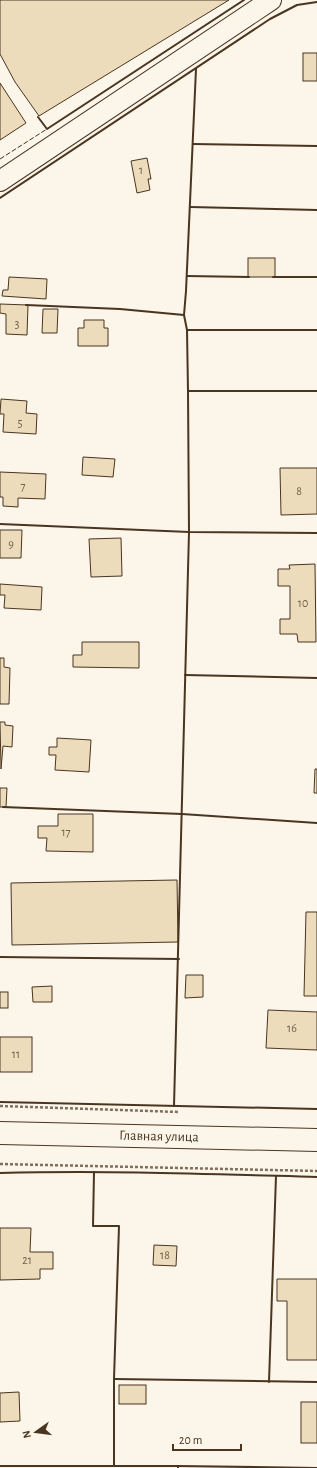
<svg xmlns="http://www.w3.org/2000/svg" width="317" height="1468" font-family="'Alegreya Sans',sans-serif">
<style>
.building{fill:#ecdcbc;stroke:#4a3520}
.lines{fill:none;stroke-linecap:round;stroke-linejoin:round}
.street-casing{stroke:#4a3520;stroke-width:22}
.secondary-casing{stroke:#4a3520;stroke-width:24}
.path{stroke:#7f6f5c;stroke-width:2.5;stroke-dasharray:3 2;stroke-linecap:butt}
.street{stroke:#fbf6e9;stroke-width:20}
.secondary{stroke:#fbf6e9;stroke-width:22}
.fence{stroke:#4a3520;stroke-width:1;stroke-dasharray:5 2;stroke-linecap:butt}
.wall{stroke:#4a3520;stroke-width:2}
.labels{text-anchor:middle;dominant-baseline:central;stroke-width:3;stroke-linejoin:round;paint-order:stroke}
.number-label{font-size:12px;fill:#725f47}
.street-label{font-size:14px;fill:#4a3520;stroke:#fbf6e9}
</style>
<rect width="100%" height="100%" fill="#fbf6e9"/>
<!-- building -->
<g class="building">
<path d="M 0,0 L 229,0 L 39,116 L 15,82 L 0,54 Z"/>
<rect x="303" y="53" width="14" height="28"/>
<path d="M 0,83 L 26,123 L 0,140 Z"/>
<path d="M 147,158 L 151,179 L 148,179 L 150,190 L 137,193 L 131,161 Z"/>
<rect x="248" y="258" width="27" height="19"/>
<path d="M 9,277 L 47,279 L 46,299 L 2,296 L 3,290 L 8,290 Z"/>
<path d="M 0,304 L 28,305 L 27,335 L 6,334 L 6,314 L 0,313 Z"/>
<path d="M 43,309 L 58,309 L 57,333 L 42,333 Z"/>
<path d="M 84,320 L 104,320 L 104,328 L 108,328 L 108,346 L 78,346 L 78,328 L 84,328 Z"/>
<path d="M 1,399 L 27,401 L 26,413 L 37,414 L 36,434 L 3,432 L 4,414 L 0,414 Z"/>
<path d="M 83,457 L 115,459 L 113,477 L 82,475 Z"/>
<path d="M 280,468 L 317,468 L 317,514 L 281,515 Z"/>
<path d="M 0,472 L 46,474 L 45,499 L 18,498 L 18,507 L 3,506 L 3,497 L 0,497 Z"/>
<path d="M 0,530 L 22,530 L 21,558 L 0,558 Z"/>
<path d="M 121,538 L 122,576 L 91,577 L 89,539 Z"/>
<path d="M 315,564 L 316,642 L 298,642 L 297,634 L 280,634 L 280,619 L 290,619 L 290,586 L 278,586 L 278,569 L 290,569 L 289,565 Z"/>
<path d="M 0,584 L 42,587 L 41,610 L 4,608 L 5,595 L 0,595 Z"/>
<path d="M 82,642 L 139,642 L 139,668 L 73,667 L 73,655 L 82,655 Z"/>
<path d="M 0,658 L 4,658 L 4,667 L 10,668 L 9,704 L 0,704 Z"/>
<path d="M 0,722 L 5,722 L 5,725 L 13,726 L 12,747 L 3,746 L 1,769 Z"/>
<path d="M 57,738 L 91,740 L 89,772 L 55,770 L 56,755 L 49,755 L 49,747 L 57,747 Z"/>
<path d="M 315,769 L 317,769 L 317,793 L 314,793 Z"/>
<path d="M 0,788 L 7,788 L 6,807 L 0,807 Z"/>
<path d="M 58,814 L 93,814 L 93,852 L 46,851 L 47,838 L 38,838 L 38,826 L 58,826 Z"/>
<path d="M 177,880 L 178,942 L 12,945 L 11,883 Z"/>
<path d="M 306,912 L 317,912 L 317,996 L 304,996 Z"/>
<path d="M 186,975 L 203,975 L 203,997 L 185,998 Z"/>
<path d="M 52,986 L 52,1002 L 33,1002 L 32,987 Z"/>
<rect x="0" y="992" width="8" height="16"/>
<path d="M 268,1010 L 317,1012 L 317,1050 L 266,1048 Z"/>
<rect x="0" y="1037" width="32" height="35"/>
<path d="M 0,1228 L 31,1228 L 30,1252 L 53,1252 L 53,1269 L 40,1269 L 40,1279 L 0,1280 Z"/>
<path d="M 154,1245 L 177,1246 L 176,1266 L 153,1265 Z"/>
<path d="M 277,1279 L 317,1279 L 317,1360 L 287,1360 L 287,1301 L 277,1301 Z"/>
<rect x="119" y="1385" width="27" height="19"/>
<path d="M 19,1392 L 20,1421 L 0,1422 L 0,1393 Z"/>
<rect x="301" y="1402" width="16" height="41"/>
</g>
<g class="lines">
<defs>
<path id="street" d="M 0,181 L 271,0"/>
<g id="secondary">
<path id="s1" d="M 0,1133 L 317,1140"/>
</g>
</defs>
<!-- street casing -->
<use href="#street" class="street-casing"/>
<!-- secondary casing -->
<use href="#secondary" class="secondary-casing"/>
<!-- path -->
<g class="path">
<path d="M 0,1106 L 179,1112"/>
<path d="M 0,1164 L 317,1171"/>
</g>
<!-- street -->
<use href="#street" class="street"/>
<!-- secondary -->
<use href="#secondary" class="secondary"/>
<!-- fence -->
<path class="fence" d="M 0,159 L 47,129"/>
<!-- wall -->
<g class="wall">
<path d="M 38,117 L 47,129 L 244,0"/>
<path d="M 193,144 L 317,146"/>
<path d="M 0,198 L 270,19 L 297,5 L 317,2"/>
<path d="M 190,207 L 317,210"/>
<path d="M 187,276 L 249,277"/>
<path d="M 273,277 L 317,277"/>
<path d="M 26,305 L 120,309 L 184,315"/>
<path d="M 187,330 L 317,330"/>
<path d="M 188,391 L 317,391"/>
<path d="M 0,524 L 189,532 L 317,533"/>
<path d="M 185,675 L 317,678"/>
<path d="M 3,807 L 182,814 L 317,823"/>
<path d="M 0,957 L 179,959"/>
<path d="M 0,1102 L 317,1109"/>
<path d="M 174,1106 L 189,532 L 188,391 L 187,330 L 184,315 L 186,291 L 196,69"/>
<path d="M 94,1172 L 93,1226 L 119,1226 L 114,1379 L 114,1466 L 178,1466 L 178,1468"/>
<path d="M 0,1173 C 106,1170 211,1174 317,1177"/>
<path d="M 114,1379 L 317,1382"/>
<path d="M 269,1382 L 276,1176"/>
<path d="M 0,1466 L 114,1466"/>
<path d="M 178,1466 L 317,1468"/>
</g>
</g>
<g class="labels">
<!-- number labels -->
<g class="number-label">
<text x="141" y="170">1</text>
<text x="17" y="324">3</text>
<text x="20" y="423">5</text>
<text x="23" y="486">7</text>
<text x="299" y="491">8</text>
<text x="11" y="544">9</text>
<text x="303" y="603">10</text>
<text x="66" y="832">17</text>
<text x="292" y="1028">16</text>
<text x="16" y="1054">11</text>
<text x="165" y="1255">18</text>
<text x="27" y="1260">21</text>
</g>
<!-- street labels -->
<g class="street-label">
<text stroke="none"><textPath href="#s1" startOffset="159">Главная улица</textPath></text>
</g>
</g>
<!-- north arrow -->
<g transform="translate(36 1432) rotate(256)" stroke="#fbf6e9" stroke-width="3" paint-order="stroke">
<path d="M0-3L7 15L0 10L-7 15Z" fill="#4a3520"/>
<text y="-6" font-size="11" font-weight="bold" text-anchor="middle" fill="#4a3520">N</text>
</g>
<!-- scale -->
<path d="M173 1444v6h68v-6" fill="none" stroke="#4a3520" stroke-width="2"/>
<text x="179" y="1444" font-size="12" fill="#4a3520" stroke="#fbf6e9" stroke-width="3" paint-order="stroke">20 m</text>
</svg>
